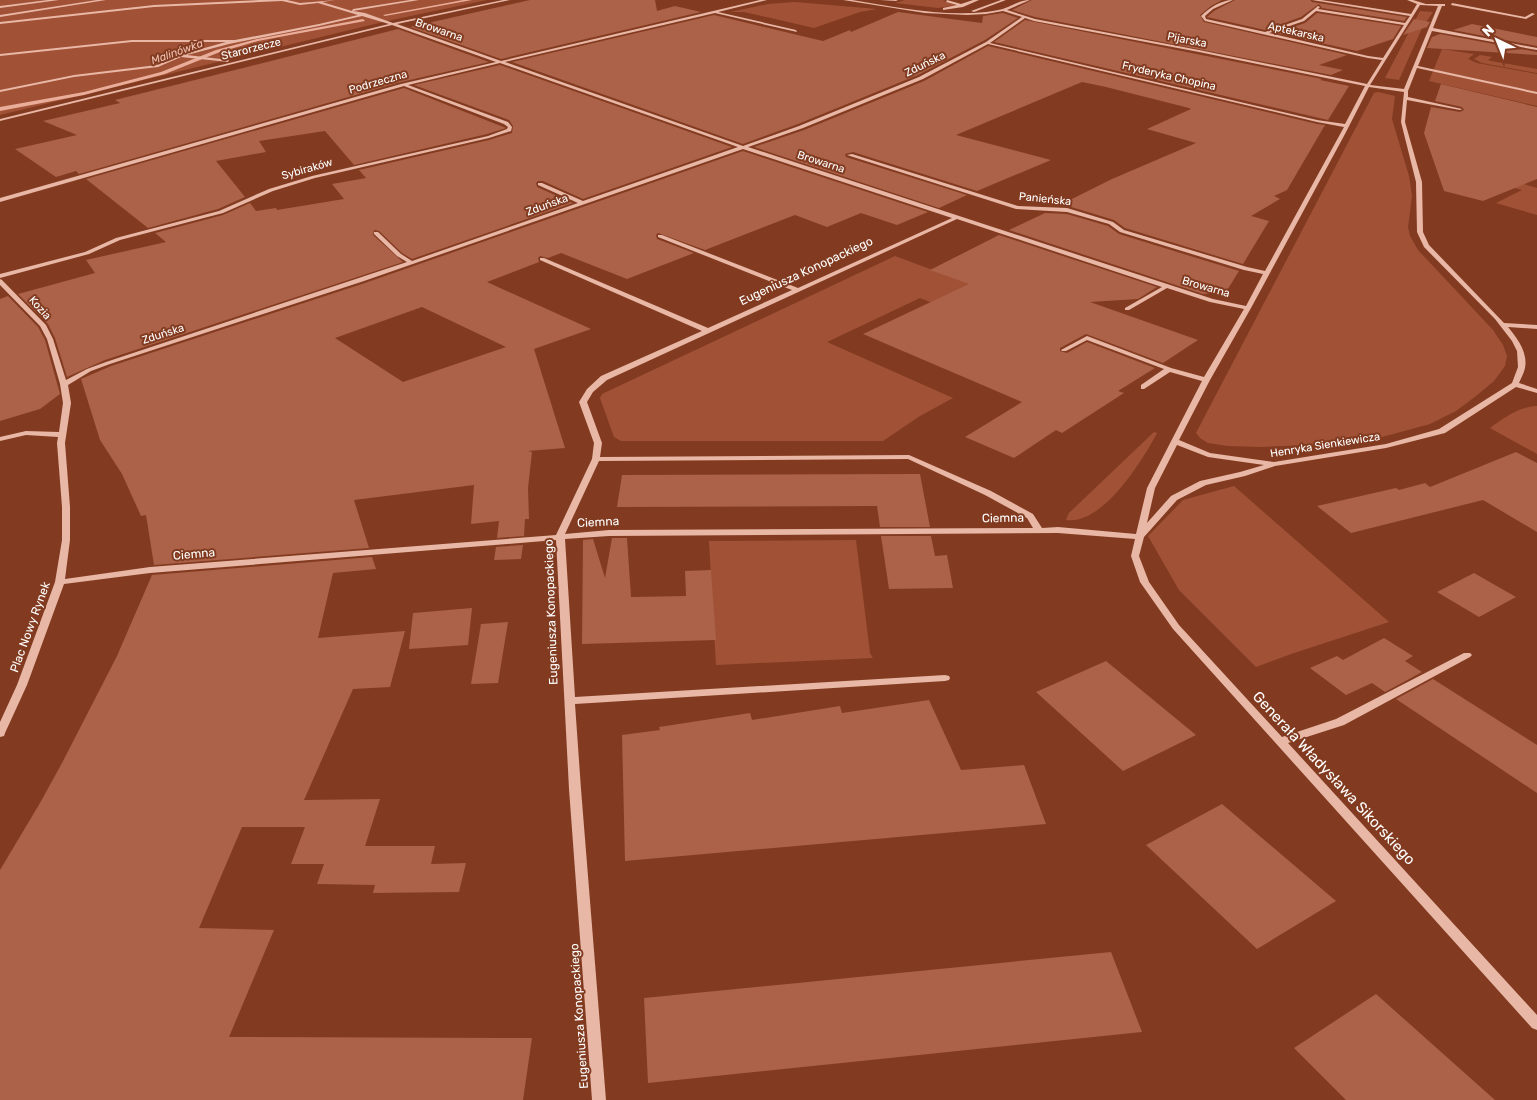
<svg xmlns="http://www.w3.org/2000/svg" width="1537" height="1100" font-family="Rubik,sans-serif">
<style>
.green{fill:#a15236}
.lines{fill:none;stroke-linecap:round;stroke-linejoin:round}
.stream{fill:#eaad99;fill-rule:evenodd}
.building{fill:#ab6248;fill-rule:evenodd}
.minor{fill:#e9b7a6;fill-rule:evenodd}
.labels{text-anchor:middle;dominant-baseline:central;stroke-width:4;stroke-linejoin:round;paint-order:stroke}
.far-street-label{font-size:11px;fill:#fff;stroke:#823b20}
.far-water-label{font-size:11px;font-style:italic;fill:#f0c1b1;stroke:#823b20}
.street-label{font-size:12px;fill:#fff;stroke:#823b20}
.near-street-label{font-size:15px;fill:#fff;stroke:#823b20}
</style>
<rect width="100%" height="100%" fill="#823b20"/>
<!-- green -->
<g class="green">
<path d="M 0,0 L 487,0 L 387,21 L 0,115 Z"/>
<path d="M 905,0 L 947,0 L 943,1 L 957,5 L 938,8 L 895,3 Z"/>
<path d="M 795,2 L 877,9 L 860,12 L 814,28 L 744,12 L 730,12 L 768,4 Z"/>
<path d="M 1420,11 L 1433,12 L 1422,28 L 1399,80 L 1385,78 Z"/>
<path d="M 1442,49 L 1474,54 L 1468,59 L 1477,63 L 1537,74 L 1537,106 L 1429,81 Z"/>
<path d="M 1480,55 L 1492,57 L 1488,60 L 1491,61 L 1537,69 L 1537,73 L 1482,63 L 1474,59 Z"/>
<path d="M 1378,92 L 1395,96 L 1392,119 L 1409,176 L 1412,196 L 1408,227 L 1410,236 L 1418,250 L 1493,330 L 1503,345 L 1507,356 L 1505,366 L 1494,381 L 1476,396 L 1456,411 L 1430,424 L 1360,443 L 1260,447 L 1228,446 L 1208,443 L 1200,438 L 1196,433 L 1374,93 Z"/>
<path d="M 1486,173 L 1537,188 L 1537,215 L 1496,203 L 1522,190 L 1471,175 Z"/>
<path d="M 895,256 L 1081,325 L 1041,346 L 920,298 L 827,342 L 953,398 L 920,416 L 883,441 L 621,441 L 614,437 L 600,398 L 602,394 Z"/>
<path d="M 1537,406 L 1537,454 L 1490,428 C 1505,417 1518,407 1537,406 Z"/>
<path d="M 1154,432 L 1157,433 C 1142,461 1103,525 1066,520 L 1069,513 Z"/>
<path d="M 1234,486 L 1389,622 L 1294,653 L 1256,667 L 1179,590 L 1148,536 L 1183,500 Z"/>
<path d="M 856,540 L 870,653 L 873,658 L 716,665 L 709,541 Z"/>
</g>
<g class="lines">
<!-- stream -->
<g class="stream">
<path d="M 463,0 L 472,0 L 385,16 L 383,15 Z"/>
<path d="M 363,19 L 365,21 L 258,41 L 220,52 L 165,74 L 84,95 L 0,111 L 0,107 L 84,92 L 161,72 L 216,50 L 257,39 Z"/>
</g>
</g>
<!-- building -->
<g class="building">
<path d="M 530,0 L 655,0 L 657,11 L 675,6 L 701,12 L 501,59 L 410,27 Z"/>
<path d="M 1032,0 L 1222,0 L 1211,6 L 1200,15 L 1204,22 L 1347,55 L 1319,65 L 1343,70 L 1331,75 L 1035,17 L 1012,10 Z"/>
<path d="M 1235,0 L 1310,0 L 1312,2 L 1407,17 L 1404,21 L 1322,8 L 1319,4 L 1301,17 L 1265,30 L 1207,17 L 1214,11 Z"/>
<path d="M 898,12 L 982,23 L 983,16 L 1003,13 L 1018,18 L 985,40 L 918,75 L 798,124 L 743,144 L 512,62 L 714,15 L 823,41 L 850,30 L 851,32 Z"/>
<path d="M 1317,13 L 1401,26 L 1393,39 L 1357,51 L 1276,33 L 1305,23 Z"/>
<path d="M 1414,19 L 1430,22 L 1427,27 L 1403,35 Z"/>
<path d="M 1025,20 L 1322,79 L 1320,80 L 1349,86 L 1328,120 L 994,42 Z"/>
<path d="M 1472,24 L 1537,37 L 1537,46 L 1453,30 Z"/>
<path d="M 398,29 L 489,62 L 401,82 L 79,174 L 76,171 L 56,177 L 15,149 L 77,135 L 43,121 L 120,103 L 115,100 Z"/>
<path d="M 1440,34 L 1537,52 L 1537,55 L 1427,48 L 1432,37 Z"/>
<path d="M 988,46 L 1317,124 L 1325,125 L 1287,190 L 1274,196 L 1280,199 L 1251,216 L 1269,221 L 1243,264 L 1125,228 L 1114,220 L 1068,206 L 1058,206 L 1112,179 L 1196,143 L 1147,129 L 1191,109 L 1189,108 L 1106,87 L 1082,82 L 956,135 L 1051,160 L 977,191 L 853,152 L 845,154 L 846,157 L 967,195 L 939,208 L 754,147 L 804,130 L 924,81 Z"/>
<path d="M 500,65 L 732,147 L 583,199 L 543,181 L 538,181 L 536,183 L 537,187 L 573,203 L 412,259 L 402,253 L 379,231 L 374,230 L 373,235 L 403,262 L 105,360 L 67,377 L 55,338 L 48,324 L 18,294 L 95,273 L 86,260 L 166,242 L 155,233 L 223,215 L 250,203 L 256,211 L 276,208 L 277,210 L 344,199 L 332,184 L 366,178 L 359,170 L 489,140 L 512,133 L 513,126 L 509,120 L 414,85 Z"/>
<path d="M 1441,84 L 1537,107 L 1537,179 L 1483,201 L 1444,191 L 1424,133 L 1431,107 L 1460,112 L 1464,110 L 1462,107 L 1435,101 Z"/>
<path d="M 404,88 L 506,128 L 487,134 L 354,165 L 325,131 L 259,141 L 266,152 L 216,161 L 245,197 L 218,209 L 148,228 L 86,179 Z"/>
<path d="M 743,151 L 928,212 L 897,225 L 861,213 L 827,227 L 795,215 L 705,250 L 658,233 L 656,235 L 657,239 L 694,253 L 627,279 L 561,253 L 548,258 L 540,256 L 538,258 L 539,262 L 487,282 L 591,329 L 534,349 L 565,448 L 528,451 L 532,452 L 528,488 L 529,519 L 525,519 L 524,536 L 497,538 L 499,521 L 471,524 L 474,485 L 354,500 L 369,548 L 154,565 L 146,515 L 141,516 L 122,474 L 100,440 L 81,379 L 111,366 L 365,283 ZM 422,307 L 506,347 L 403,382 L 335,338 Z"/>
<path d="M 1045,213 L 1067,214 L 1108,226 L 1119,234 L 1239,271 L 1226,292 L 1203,294 L 1009,230 Z"/>
<path d="M 999,235 L 1157,287 L 1138,299 L 1090,302 L 1198,340 L 1163,363 L 1086,334 L 1060,348 L 1060,351 L 1067,353 L 1087,342 L 1155,368 L 1118,391 L 1124,393 L 1062,433 L 1056,430 L 1014,458 L 965,437 L 1022,402 L 863,334 L 969,284 L 930,270 Z"/>
<path d="M 8,296 L 38,327 L 45,340 L 60,394 L 40,409 L 0,421 L 0,299 Z"/>
<path d="M 1516,452 L 1537,463 L 1537,532 L 1483,500 L 1351,533 L 1317,506 L 1396,488 L 1399,490 L 1425,483 L 1430,487 Z"/>
<path d="M 920,474 L 930,527 L 880,527 L 877,506 L 617,507 L 622,475 Z"/>
<path d="M 881,536 L 931,536 L 935,556 L 947,555 L 953,588 L 889,589 Z"/>
<path d="M 612,538 L 627,538 L 631,597 L 686,596 L 685,571 L 711,570 L 716,640 L 582,644 L 583,540 L 593,539 L 605,578 Z"/>
<path d="M 523,545 L 521,559 L 494,560 L 496,547 Z"/>
<path d="M 372,557 L 376,569 L 333,573 L 318,638 L 405,631 L 390,687 L 353,689 L 304,800 L 380,799 L 365,846 L 435,846 L 431,864 L 466,863 L 459,892 L 373,893 L 375,885 L 317,884 L 324,864 L 291,864 L 305,827 L 242,827 L 199,928 L 274,930 L 229,1037 L 532,1038 L 523,1100 L 0,1100 L 0,870 L 40,803 L 62,763 L 117,656 L 152,575 Z"/>
<path d="M 1474,573 L 1516,597 L 1479,617 L 1437,592 Z"/>
<path d="M 472,608 L 468,645 L 409,649 L 413,613 Z"/>
<path d="M 508,622 L 498,683 L 471,684 L 481,624 Z"/>
<path d="M 1384,638 L 1413,656 L 1405,661 L 1422,672 L 1385,692 L 1372,683 L 1346,695 L 1310,668 L 1337,656 L 1343,660 Z"/>
<path d="M 1106,661 L 1196,735 L 1123,771 L 1036,692 Z"/>
<path d="M 1433,679 L 1537,745 L 1537,793 L 1396,699 Z"/>
<path d="M 929,700 L 961,770 L 1024,765 L 1046,824 L 625,861 L 622,735 L 660,730 L 659,727 L 750,713 L 752,720 L 840,706 L 842,713 Z"/>
<path d="M 1222,804 L 1336,901 L 1257,949 L 1146,845 Z"/>
<path d="M 1111,952 L 1142,1032 L 648,1083 L 644,998 Z"/>
<path d="M 1376,994 L 1495,1100 L 1346,1100 L 1294,1048 Z"/>
</g>
<g class="lines">
<!-- minor -->
<g class="minor">
<path d="M 48,0 L 59,0 L 0,8 L 0,6 Z"/>
<path d="M 97,0 L 106,0 L 0,17 L 0,15 Z"/>
<path d="M 260,0 L 287,0 L 300,3 L 336,0 L 322,2 L 352,11 L 353,9 L 410,0 L 419,0 L 353,11 L 365,13 L 393,23 L 503,0 L 510,0 L 397,24 L 501,61 L 760,0 L 767,0 L 718,12 L 796,30 L 797,32 L 715,13 L 505,62 L 743,146 L 799,126 L 919,77 L 986,42 L 1022,17 L 1003,11 L 986,14 L 967,15 L 925,13 L 843,0 L 852,0 C 896,7 941,17 986,12 C 993,11 1001,10 1008,7 C 1015,4 1022,0 1030,0 L 1007,10 L 1035,19 L 1199,50 L 1367,84 L 1382,60 L 1368,58 L 1205,21 L 1201,16 C 1209,8 1221,0 1233,0 L 1213,9 L 1205,16 L 1206,19 L 1265,32 L 1302,19 L 1318,6 L 1320,7 L 1318,9 L 1405,23 L 1410,16 L 1312,0 L 1321,0 L 1411,14 L 1417,4 L 1407,0 L 1413,0 L 1426,4 L 1445,4 L 1445,6 L 1442,6 L 1433,28 L 1537,48 L 1537,50 L 1432,31 L 1418,66 L 1537,92 L 1537,94 L 1417,68 L 1408,91 L 1408,97 L 1462,109 L 1460,110 L 1407,100 L 1405,122 L 1422,182 L 1423,232 L 1429,245 L 1504,323 L 1537,325 L 1537,329 L 1508,327 C 1517,338 1528,352 1525,368 C 1524,373 1521,378 1519,383 L 1537,389 L 1537,393 L 1516,387 L 1445,433 L 1386,448 L 1275,466 L 1245,476 L 1206,485 L 1177,500 L 1144,537 L 1139,556 L 1149,582 L 1179,625 L 1282,737 L 1336,719 L 1464,653 L 1470,653 L 1472,655 L 1470,657 L 1344,725 L 1288,743 L 1537,1015 L 1537,1030 L 1532,1028 L 1173,629 L 1140,582 L 1131,556 L 1135,539 L 1058,533 L 609,536 L 565,539 L 575,697 L 945,675 L 949,676 L 950,678 L 949,680 L 945,681 L 575,704 L 581,789 L 606,1100 L 592,1100 L 569,789 L 556,540 L 150,573 L 64,584 L 27,685 L 5,733 L 4,736 L 0,737 L 0,722 L 17,685 L 55,582 L 62,540 L 62,507 L 57,443 L 58,437 L 26,435 L 0,441 L 0,437 L 26,431 L 59,432 L 63,403 L 60,384 L 47,339 L 40,326 L 0,285 L 0,279 L 2,280 L 46,325 L 53,339 L 66,380 L 87,369 L 106,362 L 407,262 L 397,256 L 374,234 L 374,232 L 378,232 L 401,254 L 412,261 L 578,203 L 538,185 L 538,183 L 542,183 L 583,201 L 738,147 L 500,63 L 408,85 L 508,122 L 512,127 L 511,131 L 489,138 L 315,178 L 273,191 L 223,213 L 120,240 L 89,254 L 0,278 L 0,274 L 85,252 L 116,238 L 219,211 L 269,189 L 312,176 L 488,136 L 507,129 L 508,127 L 504,124 L 404,86 L 0,202 L 0,198 L 401,84 L 496,62 L 392,25 L 0,121 L 0,119 L 389,24 L 362,16 L 319,26 L 229,44 L 187,55 L 229,60 L 228,62 L 181,57 L 158,67 L 74,77 L 0,92 L 0,90 L 74,75 L 157,65 L 183,54 L 226,42 L 132,42 L 0,56 L 0,54 L 132,40 L 235,40 L 319,24 L 358,15 L 318,3 L 300,5 L 282,1 L 154,7 L 0,24 L 0,22 L 154,5 ZM 1420,5 L 1438,6 L 1404,89 L 1370,85 ZM 1316,11 L 1404,25 L 1383,58 L 1368,56 L 1269,33 L 1304,21 ZM 1025,18 L 1034,21 L 1199,52 L 1365,86 L 1345,124 L 1317,120 L 990,43 ZM 988,44 L 1317,122 L 1344,127 L 1265,271 L 1247,267 L 1124,230 L 1113,222 L 1067,208 L 1018,206 L 852,154 L 847,155 L 1016,209 L 1067,212 L 1109,224 L 1120,232 L 1244,270 L 1263,274 L 1246,306 L 1213,299 L 748,147 L 803,128 L 923,79 ZM 1369,87 L 1404,92 L 1401,122 L 1416,182 L 1417,232 L 1424,247 L 1495,319 L 1512,341 L 1517,351 L 1518,367 L 1512,383 L 1439,429 L 1386,444 L 1274,462 L 1210,453 L 1179,440 L 1210,380 L 1251,308 L 1345,134 ZM 743,149 L 952,218 L 798,288 L 662,235 L 658,235 L 658,237 L 792,290 L 708,328 L 544,258 L 540,258 L 540,260 L 702,331 L 601,376 L 587,389 L 579,402 L 594,443 L 592,459 L 556,535 L 150,567 L 65,579 L 70,540 L 70,507 L 65,443 L 71,403 L 68,385 L 91,371 L 110,364 L 364,281 ZM 957,219 L 1162,287 L 1125,308 L 1125,310 L 1129,310 L 1167,288 L 1210,302 L 1244,309 L 1204,377 L 1171,368 L 1087,336 L 1061,350 L 1062,351 L 1066,351 L 1087,340 L 1164,369 L 1141,385 L 1141,389 L 1144,389 L 1170,372 L 1202,381 L 1147,488 L 1136,534 L 1058,527 L 1042,528 L 1033,514 L 991,491 L 909,455 L 600,457 L 602,443 L 587,402 L 593,392 L 607,380 ZM 1177,445 L 1208,457 L 1264,465 L 1240,472 L 1200,481 L 1171,496 L 1147,523 L 1155,488 ZM 908,459 L 985,495 L 1027,518 L 1033,528 L 609,530 L 565,534 L 599,461 Z"/>
<path d="M 880,0 L 898,0 L 896,1 Z"/>
<path d="M 947,0 L 961,4 L 973,0 L 979,0 L 963,7 L 943,10 L 943,8 L 957,5 L 946,2 Z"/>
<path d="M 1001,0 L 1006,0 L 974,12 L 971,11 Z"/>
<path d="M 1452,3 L 1525,17 L 1532,13 L 1535,14 L 1526,19 L 1451,5 Z"/>
</g>
</g>
<g class="labels">
<!-- far-street labels -->
<g class="far-street-label">
<text transform="translate(439 30) rotate(19)">Browarna</text>
<text transform="translate(1296 32) rotate(13)">Aptekarska</text>
<text transform="translate(1187 40) rotate(11)">Pijarska</text>
<text transform="translate(251 49) rotate(-14)">Starorzecze</text>
<text transform="translate(925 64) rotate(-26)">Zduńska</text>
<text transform="translate(1169 76) rotate(13)">Fryderyka Chopina</text>
<text transform="translate(378 82) rotate(-16)">Podrzeczna</text>
<text transform="translate(821 162) rotate(18)">Browarna</text>
<text transform="translate(307 169) rotate(-16)">Sybiraków</text>
<text transform="translate(1045 199) rotate(6)">Panieńska</text>
<text transform="translate(547 205) rotate(-20)">Zduńska</text>
<text transform="translate(1206 287) rotate(16)">Browarna</text>
<text transform="translate(40 308) rotate(48)">Kozia</text>
<text transform="translate(163 334) rotate(-18)">Zduńska</text>
<text transform="translate(1325 445) rotate(-9)">Henryka Sienkiewicza</text>
</g>
<!-- far-water labels -->
<g class="far-water-label">
<text transform="translate(177 52) rotate(-20)">Malinówka</text>
</g>
<!-- street labels -->
<g class="street-label">
<text transform="translate(806 271) rotate(-25)">Eugeniusza Konopackiego</text>
<text transform="translate(1003 518) rotate(-1)">Ciemna</text>
<text transform="translate(598 522) rotate(-3)">Ciemna</text>
<text transform="translate(194 554) rotate(-5)">Ciemna</text>
<text transform="translate(551 612) rotate(-92)">Eugeniusza Konopackiego</text>
<text transform="translate(30 627) rotate(-70)">Plac Nowy Rynek</text>
<text transform="translate(579 1016) rotate(-94)">Eugeniusza Konopackiego</text>
</g>
<!-- near-street labels -->
<g class="near-street-label">
<text transform="translate(1334 778) rotate(47)">Generała Władysława Sikorskiego</text>
</g>
</g>
<!-- north arrow -->
<g transform="translate(1497 40) rotate(317)" stroke="#823b20" stroke-width="4" paint-order="stroke">
<path d="M0-4L9 19L0 12L-9 19Z" fill="#ffffff"/>
<text y="-8" font-size="14" font-weight="bold" text-anchor="middle" fill="#ffffff">N</text>
</g>
</svg>
